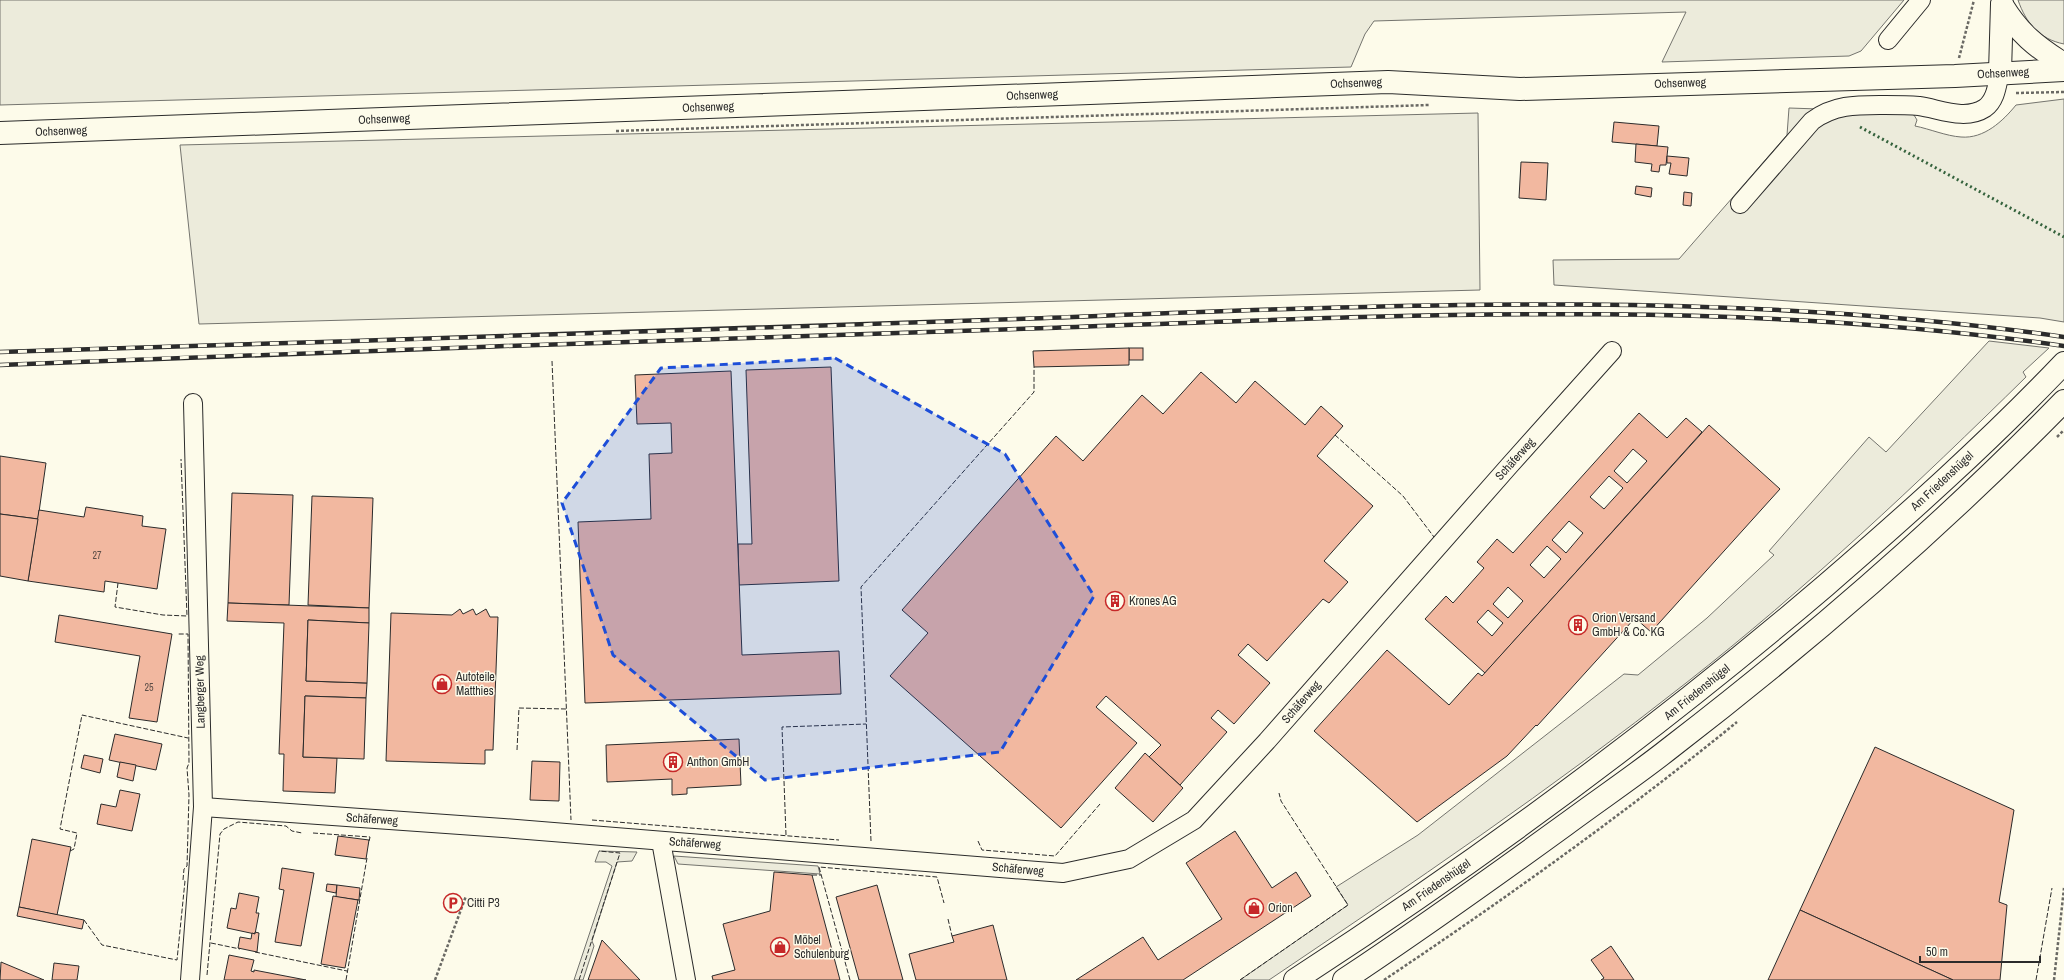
<svg xmlns="http://www.w3.org/2000/svg" width="2064" height="980" font-family="'Archivo Narrow',sans-serif">
<style>
.green{fill:#ecebdb;stroke:#74746e}
.building{fill:#f2b8a0;stroke:#2b2b2b;fill-rule:evenodd}
.lines{fill:none;stroke-linecap:round;stroke-linejoin:round}
.minor-casing{stroke:#2b2b2b;stroke-width:20}
.major-casing{stroke:#2b2b2b;stroke-width:24}
.highway-casing{stroke:#2b2b2b;stroke-width:24}
.path{stroke:#6a6964;stroke-width:2.5;stroke-dasharray:3 2;stroke-linecap:butt}
.minor{stroke:#fdfbea;stroke-width:18}
.major{stroke:#fdfbea;stroke-width:22}
.highway{stroke:#fdfbea;stroke-width:22}
.rail-casing{stroke:#2b2b2b;stroke-width:4.5}
.rail{stroke:#fdfbea;stroke-width:3;stroke-dasharray:9;stroke-linecap:butt}
.hedge{stroke:#34623c;stroke-width:3;stroke-dasharray:2 3;stroke-linecap:butt}
.fence{stroke:#2b2b2b;stroke-width:1;stroke-dasharray:5 2;stroke-linecap:butt}
.marked{fill:#1d4ed8;fill-opacity:0.2;stroke:#1d4ed8;stroke-width:3;stroke-dasharray:8 5;stroke-linejoin:round}
.labels{text-anchor:middle;dominant-baseline:central;stroke-width:3;stroke-linejoin:round;paint-order:stroke}
.number-label{font-size:10px;fill:#5d4e48}
.street-label{font-size:12px;fill:#2b2b2b;stroke:#fdfbea}
.poi-label{font-size:12px;fill:#2b2b2b;stroke:#fdfbea;text-anchor:start}
</style>
<rect width="100%" height="100%" fill="#fdfbea"/>
<!-- green -->
<g class="green">
<path d="M 0,0 L 1904,0 L 1861,51 L 1849,56 L 1662,62 L 1686,12 L 1374,21 L 1365,34 L 1351,67 L 0,105 Z"/>
<path d="M 2018,0 L 2064,0 L 2064,44 C 2039,39 2026,23 2018,0 Z"/>
<path d="M 2064,99 L 2064,322 L 2040,318 L 1554,285 L 1553,260 L 1679,259 L 1787,135 L 1789,108 L 1908,112 L 1914,115 L 1917,120 L 1915,126 C 1930,129 1946,136 1961,137 C 1984,139 2003,121 2016,105 Z"/>
<path d="M 1478,113 L 1480,290 L 199,324 L 180,145 Z"/>
<path d="M 1989,341 L 2049,348 L 2023,372 L 2026,377 C 1917,484 1806,589 1686,683 C 1552,789 1410,885 1269,980 L 1240,980 L 1348,905 L 1336,887 L 1418,835 L 1624,674 L 1638,675 L 1707,618 L 1774,555 L 1769,551 L 1869,437 L 1886,452 Z"/>
<path d="M 599,851 L 637,852 L 632,861 L 617,862 L 592,941 L 594,946 L 583,980 L 574,980 L 612,866 L 606,862 L 595,862 Z"/>
<path d="M 674,856 L 818,866 L 820,874 L 678,864 Z"/>
</g>
<!-- building -->
<g class="building">
<path d="M 1614,122 L 1659,126 L 1657,146 L 1612,142 Z"/>
<path d="M 1636,144 L 1668,147 L 1666,165 L 1660,165 L 1659,172 L 1651,171 L 1652,164 L 1635,162 Z"/>
<path d="M 1667,156 L 1689,158 L 1687,176 L 1669,174 L 1671,163 L 1667,163 Z"/>
<path d="M 1521,162 L 1548,163 L 1546,200 L 1519,198 Z"/>
<path d="M 1636,186 L 1652,188 L 1651,197 L 1635,194 Z"/>
<path d="M 1684,192 L 1692,193 L 1691,206 L 1683,205 Z"/>
<rect x="1129" y="348" width="14" height="12"/>
<path d="M 1129,348 L 1129,365 L 1034,367 L 1033,351 Z"/>
<path d="M 831,367 L 839,581 L 739,585 L 738,544 L 752,544 L 746,370 Z"/>
<path d="M 731,371 L 742,655 L 839,651 L 841,694 L 585,703 L 578,522 L 651,519 L 649,454 L 672,453 L 671,423 L 637,424 L 635,375 Z"/>
<path d="M 1201,372 L 1236,403 L 1255,381 L 1305,425 L 1321,406 L 1343,426 L 1317,456 L 1373,506 L 1324,561 L 1348,582 L 1329,603 L 1323,599 L 1267,661 L 1248,644 L 1238,655 L 1270,683 L 1234,724 L 1218,710 L 1211,718 L 1227,732 L 1180,785 L 1149,757 L 1161,745 L 1106,696 L 1096,707 L 1137,743 L 1061,828 L 890,676 L 928,633 L 902,610 L 1056,436 L 1083,461 L 1142,395 L 1163,414 Z"/>
<path d="M 1639,413 L 1667,438 L 1686,418 L 1702,432 L 1485,673 L 1425,619 L 1446,596 L 1453,603 L 1484,568 L 1477,562 L 1497,539 L 1513,553 ZM 1633,449 L 1647,461 L 1627,483 L 1614,471 ZM 1609,476 L 1623,488 L 1604,509 L 1590,497 ZM 1569,521 L 1583,533 L 1566,553 L 1552,540 ZM 1547,546 L 1561,559 L 1544,578 L 1530,565 ZM 1508,587 L 1523,601 L 1508,618 L 1493,604 ZM 1488,610 L 1503,623 L 1492,636 L 1477,622 Z"/>
<path d="M 1709,425 L 1780,489 L 1651,632 L 1635,618 L 1537,726 L 1536,725 L 1507,756 L 1417,822 L 1314,731 L 1387,650 L 1449,705 L 1478,673 L 1482,676 Z"/>
<path d="M 0,456 L 46,463 L 38,519 L 0,514 Z"/>
<path d="M 232,493 L 293,495 L 289,605 L 228,603 Z"/>
<path d="M 312,496 L 373,498 L 369,608 L 308,605 Z"/>
<path d="M 86,507 L 143,516 L 142,526 L 166,529 L 157,589 L 105,581 L 104,592 L 28,581 L 39,510 L 84,517 Z"/>
<path d="M 0,514 L 38,519 L 28,581 L 0,576 Z"/>
<path d="M 228,603 L 369,608 L 369,623 L 308,620 L 306,681 L 367,683 L 366,698 L 305,696 L 303,757 L 337,758 L 335,793 L 283,791 L 284,754 L 279,754 L 284,623 L 227,621 Z"/>
<path d="M 460,609 L 463,614 L 473,609 L 476,615 L 486,609 L 490,617 L 498,617 L 493,750 L 485,750 L 485,764 L 386,761 L 391,613 L 452,615 Z"/>
<path d="M 59,615 L 172,634 L 157,722 L 129,718 L 140,656 L 55,642 Z"/>
<path d="M 308,620 L 369,623 L 367,683 L 306,681 Z"/>
<path d="M 305,696 L 366,698 L 364,759 L 303,757 Z"/>
<path d="M 115,734 L 162,744 L 156,770 L 109,760 Z"/>
<path d="M 739,739 L 741,785 L 687,788 L 687,794 L 672,795 L 672,779 L 607,782 L 606,745 Z"/>
<path d="M 1875,747 L 2014,810 L 1999,902 L 2007,905 L 2000,980 L 1953,980 L 1800,910 Z"/>
<path d="M 1145,753 L 1183,788 L 1153,822 L 1115,788 Z"/>
<path d="M 84,755 L 103,759 L 100,773 L 81,768 Z"/>
<path d="M 532,761 L 560,762 L 559,801 L 530,800 Z"/>
<path d="M 120,762 L 136,765 L 133,781 L 117,777 Z"/>
<path d="M 120,790 L 140,794 L 132,831 L 97,824 L 101,804 L 116,807 Z"/>
<path d="M 1235,831 L 1272,888 L 1296,872 L 1311,896 L 1183,980 L 1076,980 L 1143,937 L 1158,960 L 1222,919 L 1186,863 Z"/>
<path d="M 338,836 L 369,840 L 366,859 L 335,855 Z"/>
<path d="M 32,839 L 71,847 L 57,915 L 19,907 Z"/>
<path d="M 282,868 L 314,873 L 301,946 L 275,942 L 284,890 L 279,889 Z"/>
<path d="M 774,872 L 812,875 L 840,980 L 713,980 L 712,976 L 735,970 L 723,924 L 770,911 Z"/>
<path d="M 327,884 L 337,885 L 336,893 L 326,891 Z"/>
<path d="M 337,885 L 360,888 L 359,900 L 336,897 Z"/>
<path d="M 877,885 L 903,980 L 859,980 L 836,897 Z"/>
<path d="M 239,893 L 259,897 L 256,913 L 259,913 L 255,934 L 227,928 L 231,908 L 236,909 Z"/>
<path d="M 333,896 L 358,900 L 345,968 L 321,964 Z"/>
<path d="M 19,907 L 84,920 L 82,929 L 17,916 Z"/>
<path d="M 1800,910 L 1953,980 L 1768,980 Z"/>
<path d="M 993,925 L 1007,980 L 916,980 L 909,954 L 954,942 L 952,936 Z"/>
<path d="M 255,932 L 259,933 L 257,952 L 238,948 L 240,937 L 251,939 L 252,933 L 255,934 Z"/>
<path d="M 602,940 L 640,980 L 588,980 Z"/>
<path d="M 1611,946 L 1634,980 L 1601,980 L 1604,978 L 1591,960 Z"/>
<path d="M 229,955 L 254,960 L 251,971 L 254,972 L 254,970 L 306,980 L 224,980 Z"/>
<path d="M 1,962 L 44,980 L 0,980 Z"/>
<path d="M 54,963 L 79,966 L 77,980 L 52,980 Z"/>
</g>
<g class="lines">
<defs>
<g id="minor">
<path d="M 1888,40 L 1921,0"/>
<path d="M 1740,204 L 1812,121 C 1835,104 1858,105 1885,105 C 1897,105 1908,105 1919,106 C 1940,109 1965,121 1985,108 C 1996,100 1997,85 2000,72"/>
<path d="M 203,807 L 503,828 L 1063,873 L 1129,859 L 1194,820 L 1267,741 L 1509,466 L 1612,351"/>
<path d="M 661,841 L 686,980"/>
<path d="M 190,980 L 203,807 L 193,403"/>
</g>
<g id="major">
<path d="M 2002,5 C 2019,33 2036,47 2064,64"/>
<path d="M 2000,72 L 2002,4"/>
<path d="M 0,133 L 1388,82 L 1520,89 L 1955,76 L 2064,70"/>
</g>
<g id="highway">
<path d="M 1295,980 C 1480,860 1657,729 1825,586 C 1907,515 1989,442 2064,363"/>
<path d="M 1344,980 C 1419,930 1492,878 1565,825 C 1600,799 1636,775 1670,748 C 1809,641 1942,526 2064,401"/>
</g>
</defs>
<!-- minor casing -->
<use href="#minor" class="minor-casing"/>
<!-- major casing -->
<use href="#major" class="major-casing"/>
<!-- highway casing -->
<use href="#highway" class="highway-casing"/>
<!-- path -->
<g class="path">
<path d="M 1959,58 L 1974,0"/>
<path d="M 2016,93 L 2064,92"/>
<path d="M 616,131 L 1429,105"/>
<path d="M 2057,437 L 2064,430"/>
<path d="M 435,980 L 466,896"/>
<path d="M 1384,980 C 1505,899 1624,814 1737,722"/>
<path d="M 2054,980 L 2064,888"/>
</g>
<!-- minor -->
<use href="#minor" class="minor"/>
<!-- major -->
<use href="#major" class="major"/>
<!-- highway -->
<use href="#highway" class="highway"/>
<defs>
<g id="rail">
<path d="M 0,352 C 339,341 678,332 1017,319 C 1365,306 1718,287 2064,337"/>
<path d="M 0,365 C 349,350 699,340 1048,328 C 1386,316 1728,297 2064,346"/>
</g>
</defs>
<!-- rail casing -->
<use href="#rail" class="rail-casing"/>
<!-- rail -->
<use href="#rail" class="rail"/>
<!-- hedge -->
<path class="hedge" d="M 1860,127 L 2064,237"/>
<!-- fence -->
<g class="fence">
<path d="M 552,361 L 571,820"/>
<path d="M 1335,435 L 1403,496 L 1434,537"/>
<path d="M 118,583 L 115,607 L 163,615 L 187,616 L 181,459"/>
<path d="M 517,750 L 519,708 L 566,709"/>
<path d="M 592,820 L 839,840"/>
<path d="M 313,833 L 370,837 L 369,842"/>
<path d="M 786,835 L 782,727 L 866,724"/>
<path d="M 871,841 L 861,587 L 1034,392 L 1034,367"/>
<path d="M 978,841 L 982,850 L 1055,856 L 1100,804"/>
<path d="M 70,851 L 74,849 L 77,833 L 60,829 L 82,715 L 188,738"/>
<path d="M 812,875 L 821,875"/>
<path d="M 948,919 L 952,936"/>
<path d="M 84,920 L 102,945 L 177,960 L 185,881 L 183,880 L 184,869 L 187,866 L 189,795 L 187,768 L 189,763 L 188,634 L 178,634"/>
<path d="M 211,943 L 240,949"/>
<path d="M 255,952 L 347,971"/>
<path d="M 207,975 L 220,834 L 224,829 L 238,822 L 286,826 L 292,831 L 302,833"/>
<path d="M 346,980 L 367,858"/>
<path d="M 579,980 L 620,853 L 599,851"/>
<path d="M 850,980 L 819,867 L 937,877 L 944,903"/>
<path d="M 1240,980 L 1348,905 L 1281,801 L 1279,793"/>
<path d="M 2036,980 L 2052,888"/>
</g>
</g>
<!-- marked area -->
<path class="marked" d="M 835,358 L 1005,454 L 1094,596 L 1000,752 L 765,780 L 613,655 L 562,503 L 661,368 Z"/>
<!-- icons -->
<defs>
<symbol id="building-ring" viewBox="-11 -11 22 22"><circle r="9.5" fill="#fdfbea" stroke="#c62828" stroke-width="1.5"/><path d="M-4-6H4V6H1V3H-1V6H-4ZM-2.5-4.3h1.7v1.8h-1.7ZM.8-4.3h1.7v1.8H.8ZM-2.5-1h1.7V.8h-1.7ZM.8-1h1.7V.8H.8Z" fill="#c62828"/></symbol>
<symbol id="shop-ring" viewBox="-11 -11 22 22"><circle r="9.5" fill="#fdfbea" stroke="#c62828" stroke-width="1.5"/><path d="M-5-2.5h2.3a2.7 3.5 0 0 1 5.4 0H5L5.5 6h-11ZM-1.5-2.5h3a1.5 2.3 0 0 0-3 0Z" fill="#c62828"/></symbol>
<symbol id="parking-ring" viewBox="-11 -11 22 22"><circle r="9.5" fill="#fdfbea" stroke="#c62828" stroke-width="1.5"/><path d="M-3.5-5.5H1a3.5 3.5 0 0 1 0 7H-1V5.5H-3.5ZM-1-3.4V-.6H.8a1.4 1.4 0 0 0 0-2.8Z" fill="#c62828"/></symbol>
</defs>
<g fill-rule="evenodd">
<use href="#building-ring" x="1104" y="590" width="22" height="22"/>
<use href="#building-ring" x="1567" y="614" width="22" height="22"/>
<use href="#shop-ring" x="431" y="673" width="22" height="22"/>
<use href="#building-ring" x="662" y="751" width="22" height="22"/>
<use href="#parking-ring" x="442" y="892" width="22" height="22"/>
<use href="#shop-ring" x="1243" y="897" width="22" height="22"/>
<use href="#shop-ring" x="769" y="936" width="22" height="22"/>
</g>
<g class="labels">
<!-- number labels -->
<g class="number-label">
<text x="97" y="555">27</text>
<text x="149" y="687">25</text>
</g>
<!-- street labels -->
<g class="street-label">
<text transform="translate(2003 73) rotate(-3)">Ochsenweg</text>
<text transform="translate(1356 83) rotate(-2)">Ochsenweg</text>
<text transform="translate(1680 83) rotate(-2)">Ochsenweg</text>
<text transform="translate(1032 95) rotate(-2)">Ochsenweg</text>
<text transform="translate(708 107) rotate(-2)">Ochsenweg</text>
<text transform="translate(384 119) rotate(-2)">Ochsenweg</text>
<text transform="translate(61 131) rotate(-2)">Ochsenweg</text>
<text transform="translate(1515 459) rotate(-48)">Schäferweg</text>
<text transform="translate(1942 481) rotate(-43)">Am Friedenshügel</text>
<text transform="translate(200 692) rotate(-91)">Langberger Weg</text>
<text transform="translate(1697 692) rotate(-39)">Am Friedenshügel</text>
<text transform="translate(1301 702) rotate(-49)">Schäferweg</text>
<text transform="translate(372 819) rotate(4)">Schäferweg</text>
<text transform="translate(695 843) rotate(4)">Schäferweg</text>
<text transform="translate(1018 869) rotate(5)">Schäferweg</text>
<text transform="translate(1436 885) rotate(-35)">Am Friedenshügel</text>
</g>
<!-- poi labels -->
<g class="poi-label">
<text x="1129" y="601">Krones AG</text>
<text x="1592" y="618">Orion Versand<tspan x="1592" dy="14">GmbH &amp; Co. KG</tspan></text>
<text x="456" y="677">Autoteile<tspan x="456" dy="14">Matthies</tspan></text>
<text x="687" y="762">Anthon GmbH</text>
<text x="467" y="903">Citti P3</text>
<text x="1268" y="908">Orion</text>
<text x="794" y="940">Möbel<tspan x="794" dy="14">Schulenburg</tspan></text>
</g>
</g>
<!-- scale -->
<path d="M1920 956v6h120v-6" fill="none" stroke="#2b2b2b" stroke-width="2"/>
<text x="1926" y="956" font-size="12" fill="#2b2b2b" stroke="#fdfbea" stroke-width="3" paint-order="stroke">50 m</text>
</svg>
